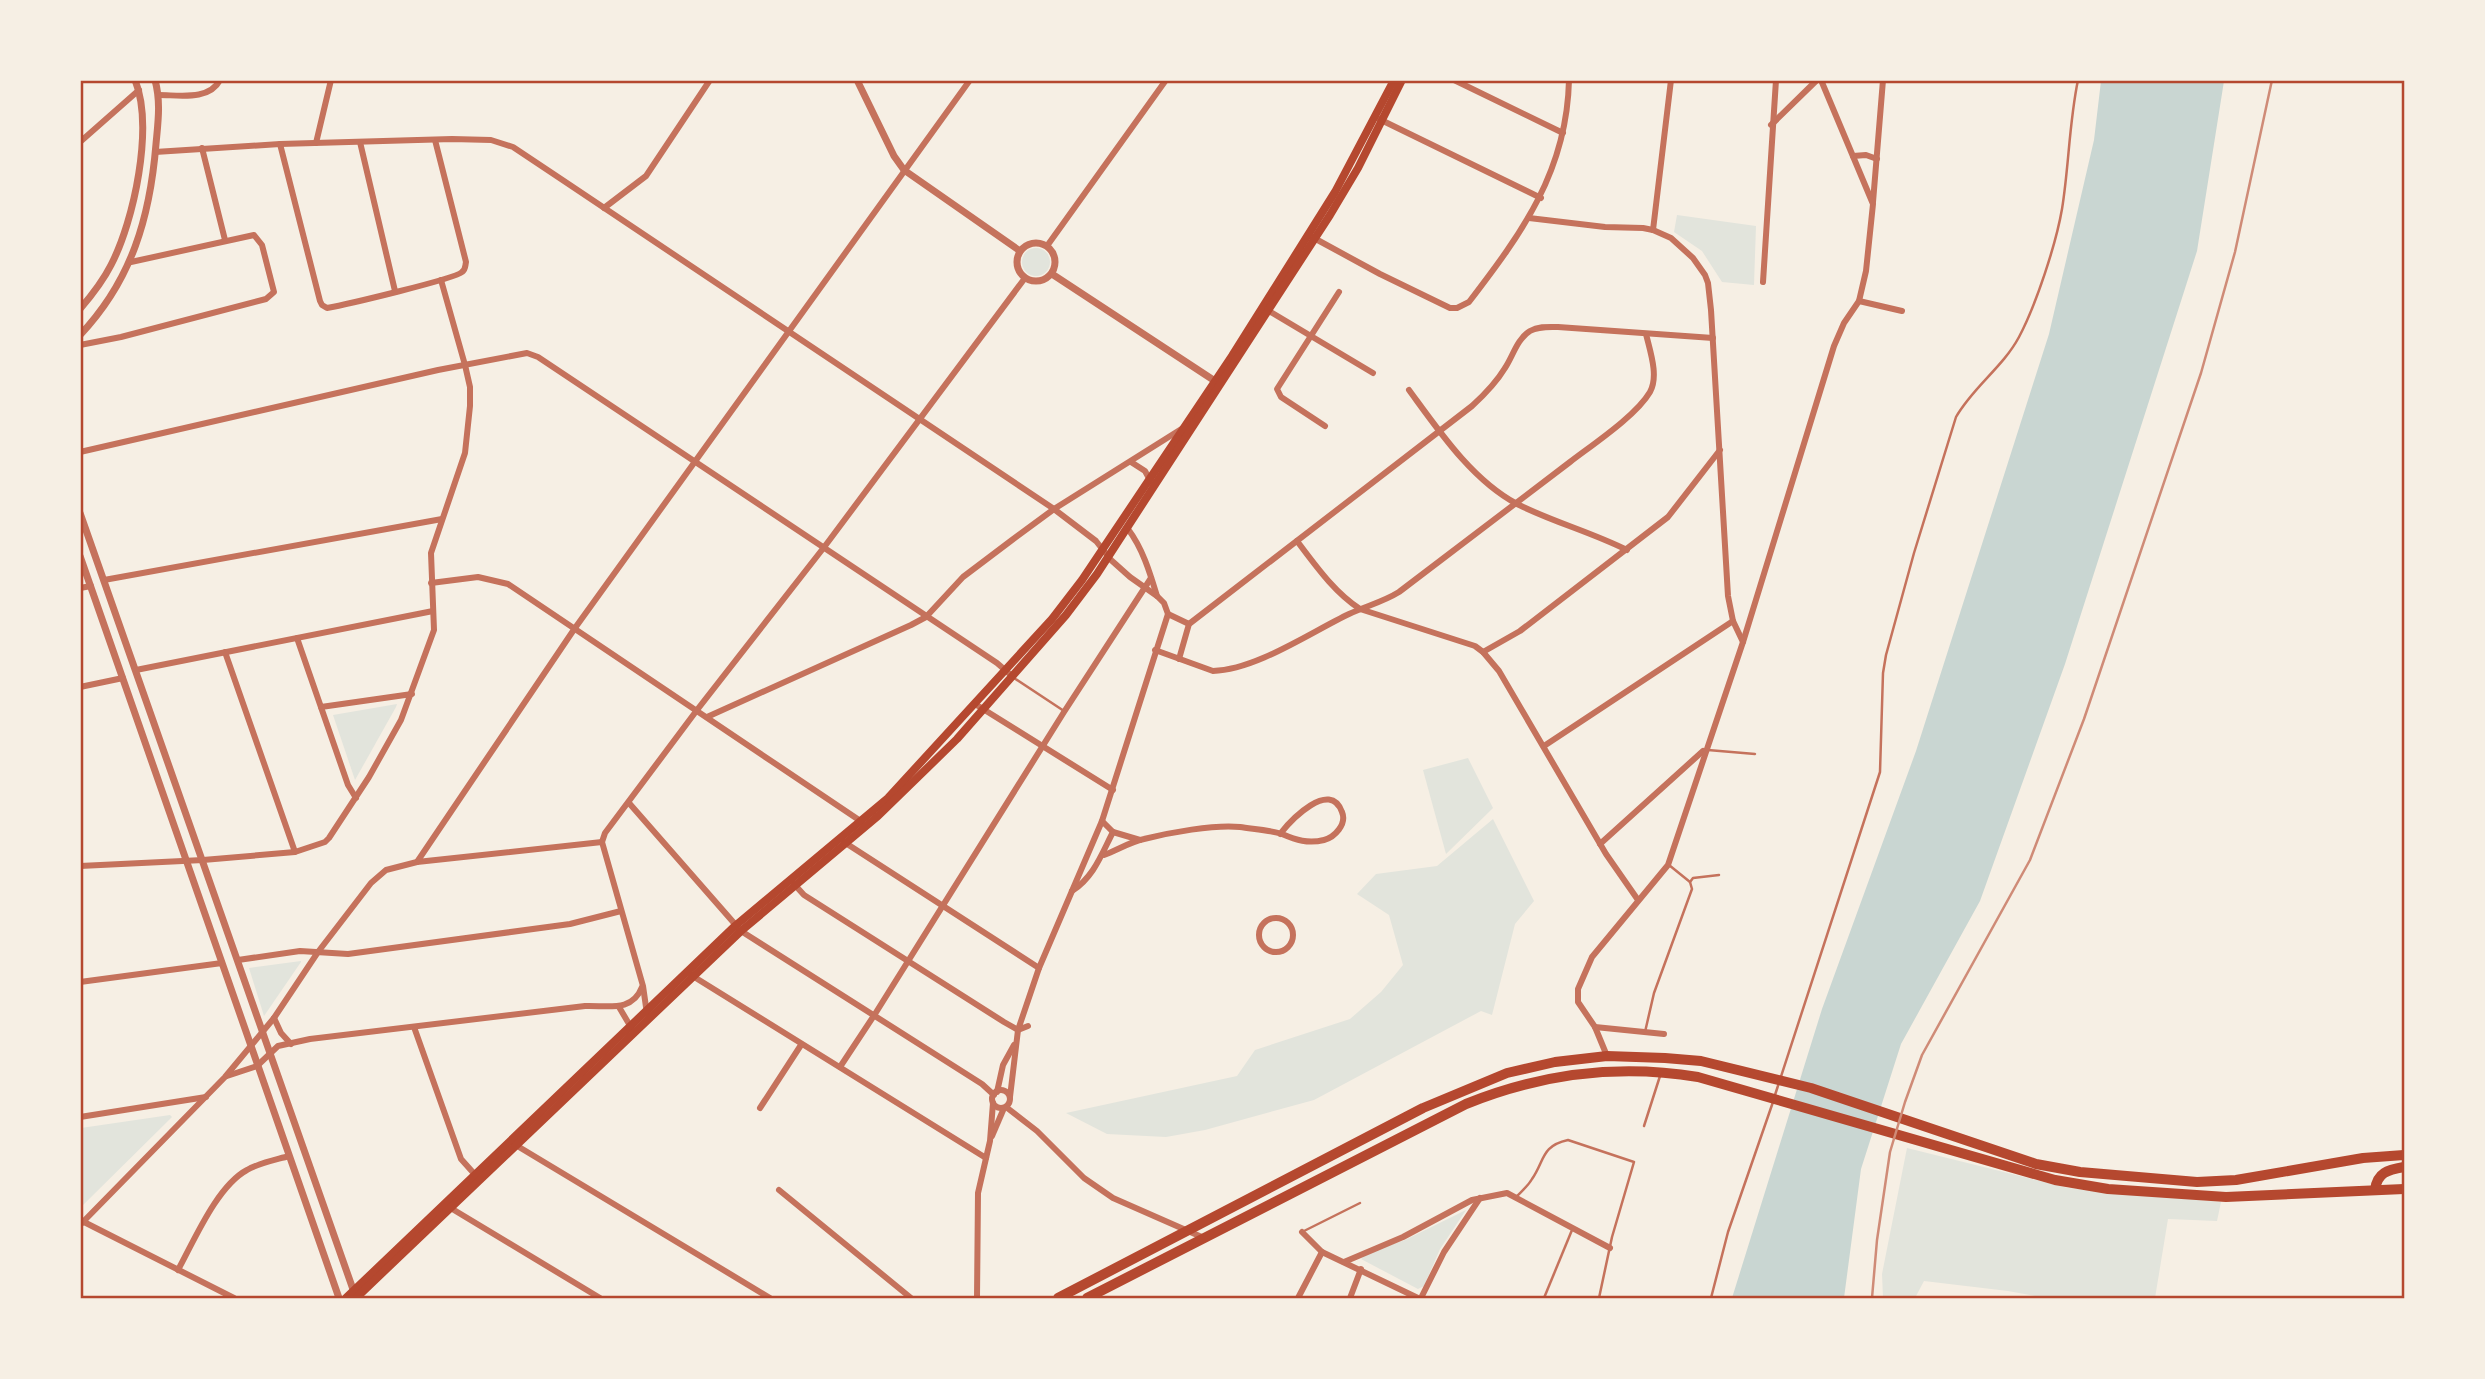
<svg xmlns="http://www.w3.org/2000/svg" width="2485" height="1379" font-family="Manrope,sans-serif">
<style>
.green{fill:#e2e4dc}
.water{fill:#c9d6d2}
.lines{fill:none;stroke-linecap:round;stroke-linejoin:round}
.service{stroke:#c5725c;stroke-width:2.5}
.minor{stroke:#c5725c;stroke-width:6}
.tertiary{stroke:#c5725c;stroke-width:7}
.secondary{stroke:#b5482f;stroke-width:8}
.primary{stroke:#b5482f;stroke-width:10}
.rail{stroke:#cf8b77;stroke-width:2.5}
.neatline{fill:none;stroke:#b5482f;stroke-width:2.5}
</style>
<rect width="100%" height="100%" fill="#f6efe4"/>
<!-- green -->
<g class="green">
<path d="M 1677,215 L 1756,226 L 1754,285 L 1722,282 L 1702,251 L 1674,232 Z"/>
<circle cx="1036" cy="262" r="14"/>
<path d="M 397,704 L 396,707 L 355,780 L 333,715 Z"/>
<path d="M 1468,758 L 1493,808 L 1446,854 L 1423,770 Z"/>
<path d="M 1493,819 L 1534,901 L 1515,924 L 1492,1015 L 1481,1011 L 1314,1100 L 1205,1130 L 1166,1137 L 1107,1134 L 1066,1113 L 1237,1076 L 1255,1050 L 1350,1019 L 1381,992 L 1403,965 L 1389,915 L 1357,894 L 1376,874 L 1437,866 Z"/>
<path d="M 301,961 L 301,962 L 264,1016 L 249,968 Z"/>
<path d="M 170,1115 L 172,1117 L 81,1207 L 81,1128 Z"/>
<path d="M 1907,1148 L 2068,1188 L 2221,1202 L 2217,1221 L 2168,1219 L 2155,1298 L 2046,1298 L 2008,1291 L 1924,1281 L 1915,1298 L 1883,1298 L 1882,1274 Z"/>
<path d="M 1466,1210 L 1440,1249 L 1424,1286 L 1418,1289 L 1361,1259 L 1367,1253 L 1405,1240 Z"/>
</g>
<!-- water -->
<path class="water" d="M 2101,81 L 2224,81 L 2197,251 L 2065,664 L 1980,901 L 1901,1044 L 1861,1169 L 1844,1298 L 1732,1298 L 1822,1009 L 1916,751 L 2049,334 L 2094,140 Z"/>
<g class="lines">
<!-- service -->
<g class="service">
<path d="M 1014,678 L 1064,711"/>
<path d="M 1708,750 L 1755,754"/>
<path d="M 1690,882 L 1693,878 L 1719,875"/>
<path d="M 1645,1032 L 1654,993 L 1692,889 L 1690,882 L 1669,865"/>
<path d="M 1775,1095 L 1880,772 L 1883,673 L 1886,655 L 1914,553 L 1956,417 C 1973,387 2003,367 2019,337 C 2036,305 2056,244 2062,209 C 2069,166 2069,123 2078,80"/>
<path d="M 1644,1126 L 1660,1076"/>
<path d="M 1517,1196 C 1522,1191 1528,1186 1532,1179 C 1545,1160 1541,1146 1568,1140 L 1634,1162 L 1612,1237 L 1599,1298"/>
<path d="M 1302,1232 L 1360,1203"/>
<path d="M 1544,1298 L 1572,1230"/>
<path d="M 1711,1298 L 1728,1232 L 1773,1102"/>
</g>
<!-- minor -->
<g class="minor">
<path d="M 1454,80 L 1563,133"/>
<path d="M 159,95 C 179,95 209,101 220,80"/>
<path d="M 1379,119 L 1541,198"/>
<path d="M 1771,125 L 1817,80"/>
<path d="M 80,142 L 139,90"/>
<path d="M 360,142 L 395,291"/>
<path d="M 316,143 L 331,80"/>
<path d="M 280,144 L 320,301 L 322,305 L 327,308 C 344,305 455,279 462,272 C 466,269 465,266 466,262 L 435,140"/>
<path d="M 202,148 L 225,240"/>
<path d="M 155,152 L 280,144 L 452,139 L 491,140 L 513,147 L 564,181 L 1054,509 L 1096,541 L 1111,560 L 1130,577 L 1157,596 L 1164,603 L 1168,614 L 1102,821 L 1039,968 L 1018,1030 L 1010,1097"/>
<path d="M 1853,156 L 1866,155 L 1877,159"/>
<path d="M 1873,202 L 1883,80"/>
<path d="M 604,208 L 646,176 L 710,80"/>
<path d="M 1529,218 L 1605,227 L 1643,228 L 1653,230 L 1671,238 L 1693,258 L 1705,275 L 1708,283 L 1711,310 L 1728,596 L 1733,621 L 1743,642"/>
<path d="M 1653,230 L 1671,80"/>
<path d="M 1312,237 L 1380,274 L 1450,308 L 1457,308 L 1469,302 C 1522,233 1567,171 1569,80"/>
<path d="M 1047,246 L 1166,80"/>
<path d="M 1763,282 L 1776,80"/>
<path d="M 1859,301 L 1902,311"/>
<path d="M 1269,311 L 1373,373"/>
<path d="M 80,345 L 121,337 L 266,299 L 274,292 L 262,245 L 254,235 L 131,262"/>
<path d="M 1409,390 C 1439,431 1472,480 1517,504 C 1553,522 1591,532 1627,550"/>
<path d="M 1325,426 L 1281,397 L 1277,389 L 1339,292"/>
<path d="M 80,452 L 438,370 L 527,353 L 538,357 L 997,663 L 1012,676"/>
<path d="M 1131,462 L 1145,471 L 1151,482"/>
<path d="M 1128,529 C 1143,549 1150,573 1157,596"/>
<path d="M 1297,541 C 1316,566 1334,592 1360,609 L 1475,646 L 1483,652 L 1499,671 L 1606,854 L 1638,900"/>
<path d="M 104,580 L 442,519"/>
<path d="M 431,583 L 478,577 L 508,584 L 862,822"/>
<path d="M 80,588 L 91,586"/>
<path d="M 1168,614 L 1189,624"/>
<path d="M 297,638 L 348,785 L 356,798"/>
<path d="M 1155,650 L 1213,671 C 1256,670 1311,632 1349,614 C 1366,606 1383,602 1399,592 C 1456,549 1513,506 1570,462 C 1592,445 1636,416 1650,392 C 1659,376 1650,351 1646,334"/>
<path d="M 225,652 L 295,852"/>
<path d="M 1483,652 L 1520,631 L 1668,517 L 1720,450"/>
<path d="M 1179,659 L 1189,624 L 1472,406 C 1484,395 1496,383 1505,368 C 1513,356 1517,339 1530,331 C 1539,326 1549,327 1558,327 L 1713,338"/>
<path d="M 136,670 L 433,611"/>
<path d="M 80,687 L 123,678"/>
<path d="M 975,704 L 1113,790"/>
<path d="M 321,707 L 412,694"/>
<path d="M 707,717 L 911,625 L 926,617 L 963,577 L 1012,540 L 1054,509 L 1183,428"/>
<path d="M 1544,746 L 1733,621"/>
<path d="M 629,803 L 741,931 L 982,1084 L 994,1095"/>
<path d="M 1102,821 L 1113,832 L 1140,840"/>
<path d="M 844,842 L 1039,968"/>
<path d="M 1600,844 L 1703,751"/>
<path d="M 1104,855 C 1117,850 1130,842 1144,839 C 1168,833 1215,824 1240,827 C 1252,829 1270,830 1282,834 C 1296,840 1308,844 1324,840 C 1335,837 1347,824 1342,812 C 1330,779 1291,820 1280,834"/>
<path d="M 417,862 L 602,842"/>
<path d="M 80,866 L 203,860 L 295,852 L 325,842 L 329,838 L 369,777 L 401,720 L 434,630 L 431,553 L 465,453 L 470,406 L 470,387 L 465,365 L 441,280"/>
<path d="M 794,884 L 804,895 L 1004,1022 L 1018,1030 L 1028,1026"/>
<path d="M 1072,891 C 1094,877 1102,853 1113,832"/>
<circle cx="1276" cy="935" r="17"/>
<path d="M 238,960 L 300,951 L 348,954 L 570,924 L 621,911"/>
<path d="M 691,975 L 986,1158"/>
<path d="M 80,982 L 222,963"/>
<path d="M 619,1007 L 632,1029"/>
<path d="M 647,1014 L 643,986 L 602,842 L 605,833 L 697,710 L 825,546 L 1025,278"/>
<path d="M 274,1018 L 281,1033 L 291,1044"/>
<path d="M 414,1027 L 461,1159 L 478,1178"/>
<path d="M 1595,1027 L 1664,1034"/>
<path d="M 1607,1056 L 1595,1027 L 1578,1002 L 1578,989 L 1592,957 L 1668,865 L 1743,642 L 1834,346 L 1844,323 L 1859,301 L 1866,271 L 1873,204 L 1821,80"/>
<path d="M 840,1067 L 875,1014 L 1064,712 L 1151,578"/>
<path d="M 227,1076 L 257,1066 L 278,1046 L 310,1039 L 585,1006 C 607,1005 632,1013 642,987"/>
<circle cx="1001" cy="1099" r="9"/>
<path d="M 997,1092 L 1003,1065 L 1014,1045"/>
<path d="M 1006,1107 L 1037,1131 L 1084,1178 L 1113,1198 L 1204,1238"/>
<path d="M 760,1108 L 801,1045"/>
<path d="M 80,1117 L 206,1097"/>
<path d="M 992,1136 L 1004,1108"/>
<path d="M 514,1144 L 770,1298"/>
<path d="M 779,1190 L 911,1298"/>
<path d="M 449,1207 L 600,1298"/>
<path d="M 82,1221 L 234,1298"/>
<path d="M 80,1225 L 225,1077 L 274,1018 L 318,952 L 371,883 L 386,870 L 417,862 L 575,628 L 970,80"/>
<path d="M 1302,1232 L 1322,1252 L 1418,1298"/>
<path d="M 1344,1262 L 1403,1237 L 1472,1200 L 1507,1193 L 1610,1248"/>
<path d="M 178,1270 C 194,1241 217,1186 247,1170 C 259,1163 275,1160 289,1156"/>
<path d="M 977,1298 L 978,1193 L 990,1141 L 993,1103"/>
<path d="M 1298,1298 L 1322,1252"/>
<path d="M 1350,1298 L 1361,1269"/>
<path d="M 1421,1298 L 1444,1252 L 1480,1198"/>
</g>
<!-- tertiary -->
<g class="tertiary">
<path d="M 857,80 L 894,156 L 904,170 L 1020,251"/>
<circle cx="1036" cy="262" r="19"/>
<path d="M 1052,274 L 1218,383"/>
<path d="M 80,309 C 92,295 103,281 111,265 C 134,221 154,127 135,80"/>
<path d="M 80,335 C 132,280 150,217 156,144 C 158,122 161,102 155,80"/>
<path d="M 80,513 L 355,1295"/>
<path d="M 80,556 L 339,1298"/>
</g>
<!-- secondary -->
<g class="secondary">
<path d="M 346,1298 L 735,926 L 888,798 L 1052,619 L 1082,580 L 1232,356 L 1335,192 L 1394,80"/>
<path d="M 356,1298 L 741,931 L 878,816 L 957,739 L 1066,615 L 1097,574 L 1330,215 L 1358,168 L 1402,80"/>
</g>
<!-- primary -->
<g class="primary">
<path d="M 2375,1190 C 2377,1172 2388,1170 2404,1167"/>
<path d="M 1058,1298 L 1423,1108 L 1507,1073 L 1555,1062 L 1607,1056 L 1665,1058 L 1701,1061 L 1811,1088 L 2036,1164 L 2080,1172 L 2197,1182 L 2236,1180 L 2363,1158 L 2404,1155"/>
<path d="M 1087,1298 L 1466,1104 C 1540,1074 1619,1064 1698,1077 L 2055,1180 L 2108,1189 L 2226,1197 L 2404,1189"/>
</g>
<!-- rail -->
<path class="rail" d="M 1872,1298 L 1877,1240 L 1890,1152 L 1905,1102 L 1922,1055 L 2030,860 L 2084,719 L 2201,373 L 2235,252 L 2272,80"/>
</g>
<!-- border -->
<rect width="2485" height="1379" fill="none" stroke="#f6efe4" stroke-width="164"/>
<rect x="82" y="82" width="2321" height="1215" class="neatline"/>
</svg>
